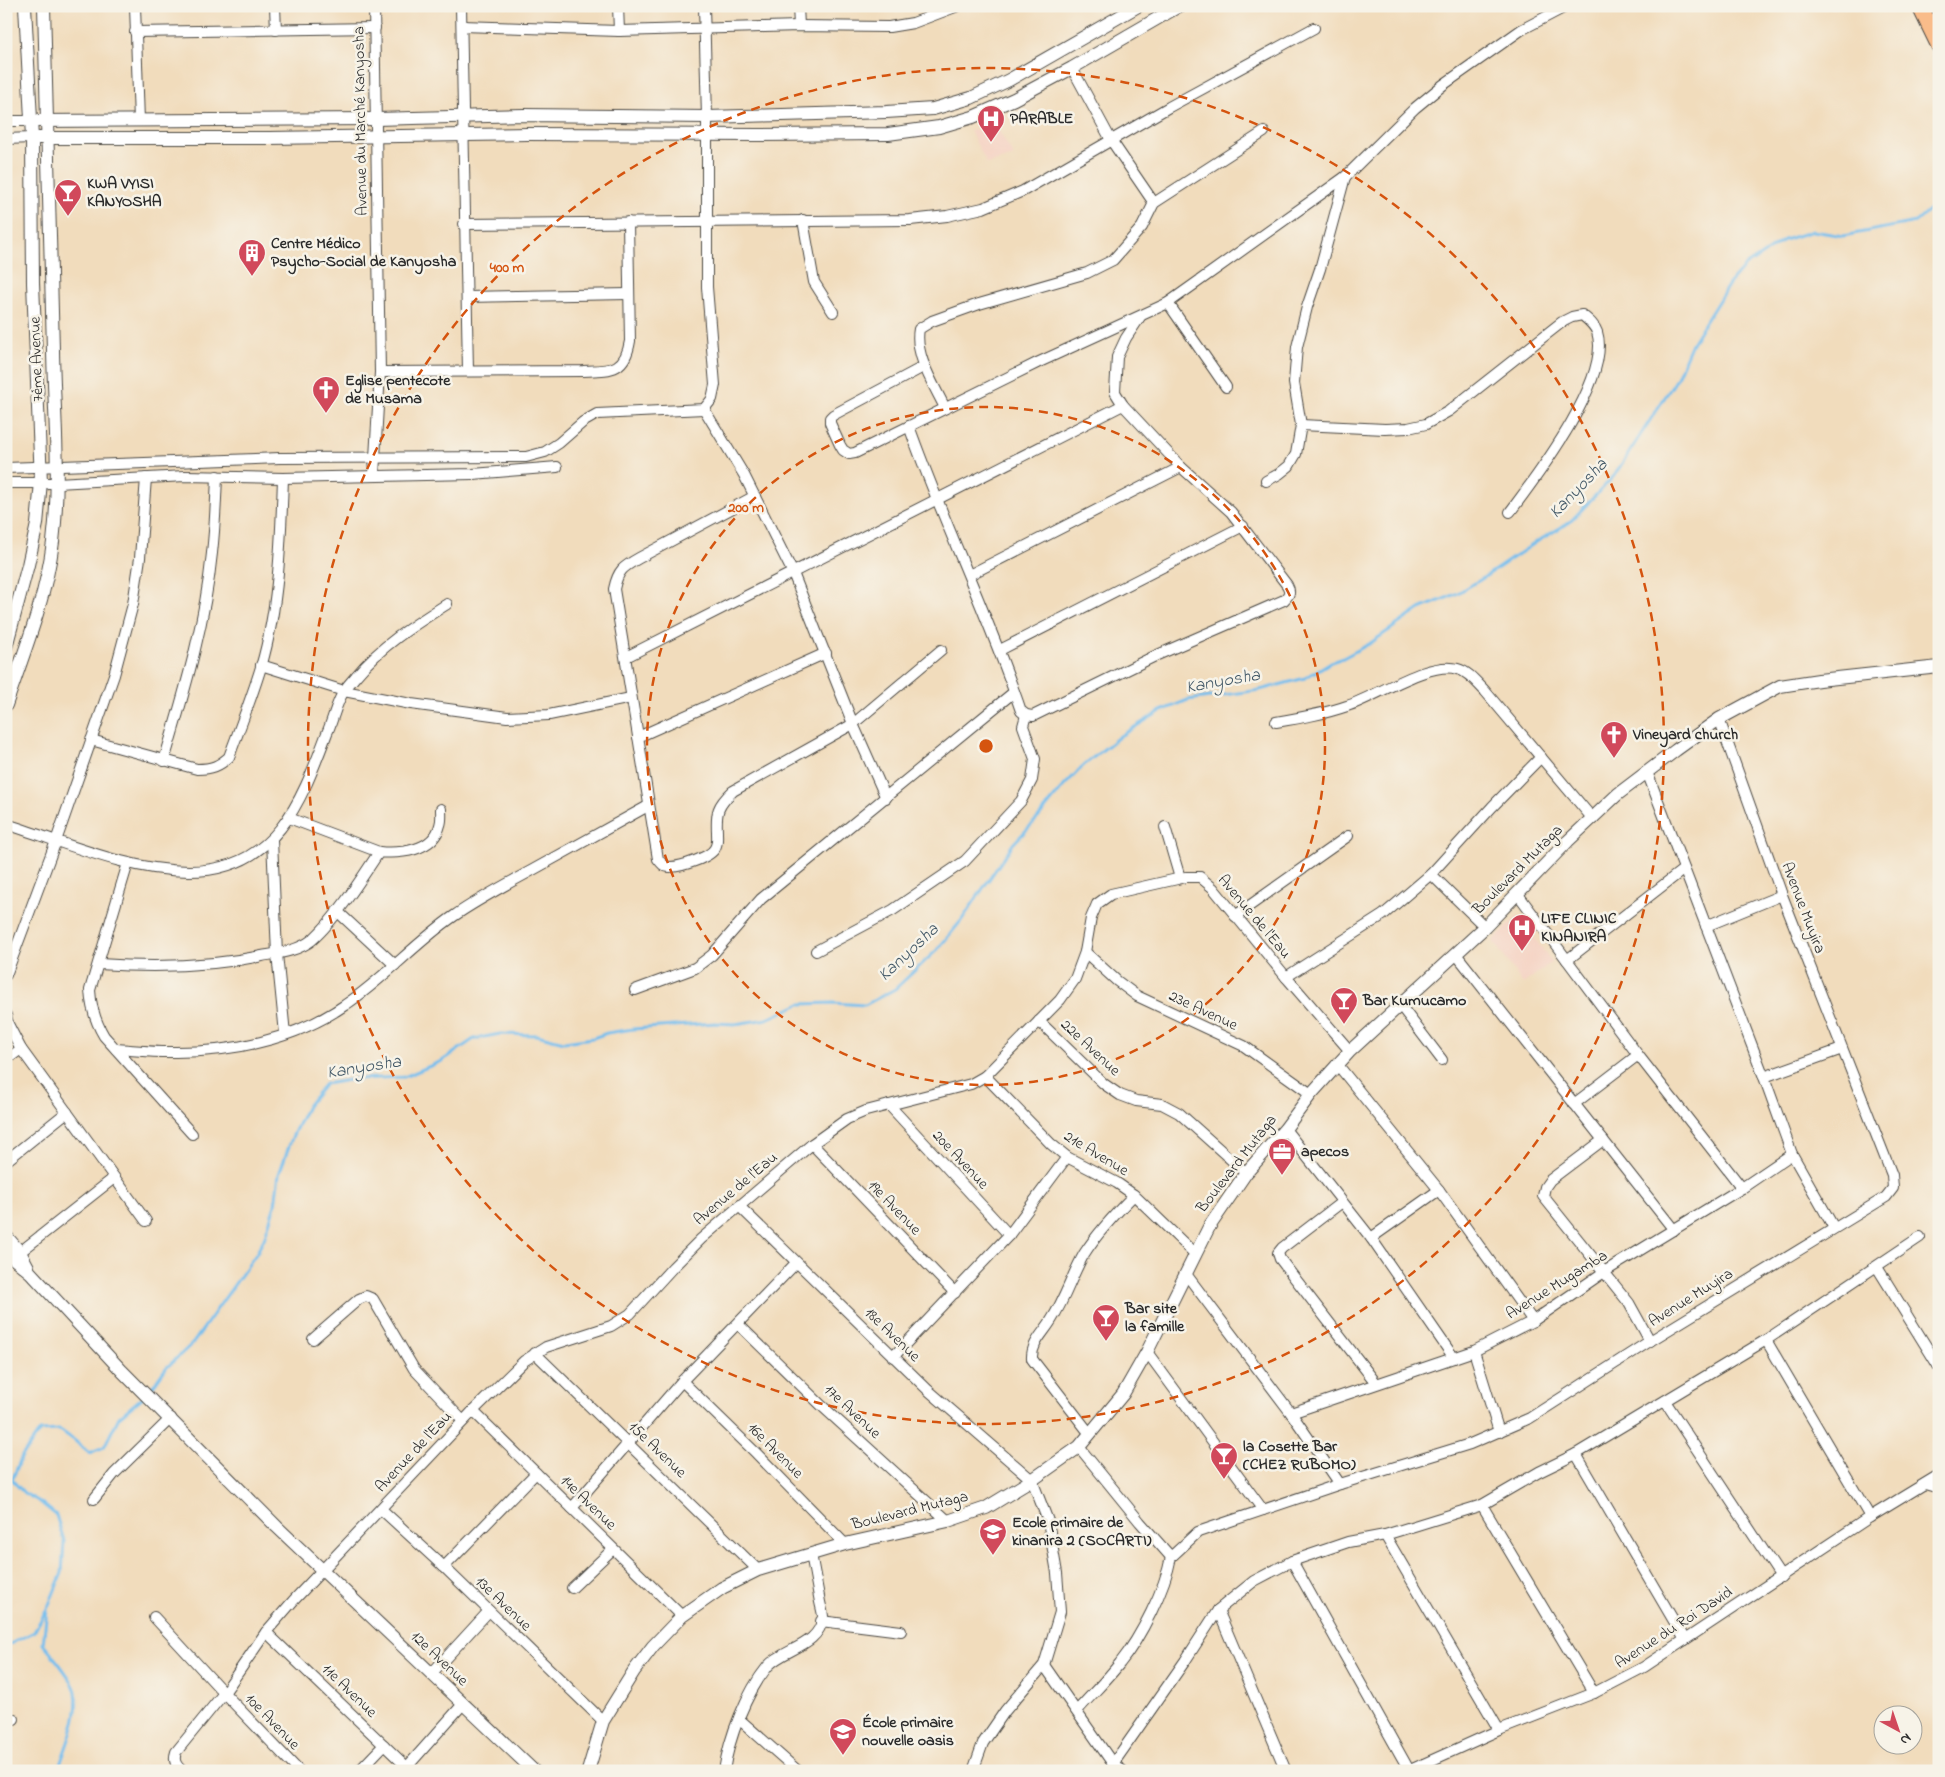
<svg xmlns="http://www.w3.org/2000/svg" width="1945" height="1777" font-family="'Indie Flower',sans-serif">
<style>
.built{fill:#f5d2c2}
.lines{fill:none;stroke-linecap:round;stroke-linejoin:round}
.stream{stroke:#75beee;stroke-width:3}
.minor-casing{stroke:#494641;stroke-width:12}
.tertiary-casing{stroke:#494641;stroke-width:14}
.trunk-casing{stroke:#494641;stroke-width:18}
.minor{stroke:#fff;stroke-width:10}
.tertiary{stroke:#fff;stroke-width:12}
.trunk{stroke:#f9bc8a;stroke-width:16}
.ring{fill:none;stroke:#d5540f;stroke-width:2.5;stroke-dasharray:9 6}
.labels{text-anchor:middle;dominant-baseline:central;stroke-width:5;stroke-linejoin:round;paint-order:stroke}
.poi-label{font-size:16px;font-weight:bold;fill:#2b2b2b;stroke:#f7f3e8;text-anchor:start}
.street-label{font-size:16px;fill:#2b2b2b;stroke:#f7f3e8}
.water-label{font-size:18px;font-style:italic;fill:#415766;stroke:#f7f3e8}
.centre{fill:#d5540f;stroke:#f7f3e8;stroke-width:2.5}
.ring-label{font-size:15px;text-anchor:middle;font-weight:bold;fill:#d5540f;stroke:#f7f3e8;stroke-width:5;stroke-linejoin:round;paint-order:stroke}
</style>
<rect width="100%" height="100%" fill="#f7f3e8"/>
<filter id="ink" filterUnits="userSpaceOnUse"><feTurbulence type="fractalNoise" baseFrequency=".02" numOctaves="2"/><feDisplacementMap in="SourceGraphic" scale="10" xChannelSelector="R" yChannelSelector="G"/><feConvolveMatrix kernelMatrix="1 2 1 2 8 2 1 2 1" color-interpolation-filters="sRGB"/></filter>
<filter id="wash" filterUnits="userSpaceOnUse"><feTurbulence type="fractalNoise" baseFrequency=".0096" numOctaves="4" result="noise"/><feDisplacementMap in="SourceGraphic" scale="20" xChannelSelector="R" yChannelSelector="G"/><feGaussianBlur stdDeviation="1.12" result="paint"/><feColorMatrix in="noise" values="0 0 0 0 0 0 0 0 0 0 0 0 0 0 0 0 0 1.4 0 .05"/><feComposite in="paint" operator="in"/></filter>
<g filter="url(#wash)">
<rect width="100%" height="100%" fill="#f1dcbc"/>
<!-- built -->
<g class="built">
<path d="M 994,123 L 1014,156 L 987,164 L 970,131 Z"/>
<path d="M 1518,915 L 1552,962 L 1523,984 L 1493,941 Z"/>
</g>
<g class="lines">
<!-- stream -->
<g class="stream">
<path d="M 148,1393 L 166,1368 L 193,1343 L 256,1254 L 264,1239 L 275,1205 L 279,1174 L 293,1135 L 307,1106 L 325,1084 L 355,1079 L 404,1077 L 442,1061 L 474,1039 L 500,1034 L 537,1035 L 564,1042 L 593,1038 L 607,1033 L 633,1029 L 715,1023 L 735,1024 L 767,1019 L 800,1004 L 833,1003 L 865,1005 L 895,989 L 937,950 L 961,921 L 1013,844 L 1038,818 L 1063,787 L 1084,765 L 1120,736 L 1161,711 L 1188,700 L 1260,690 L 1305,678 L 1331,662 L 1343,658 L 1369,644 L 1420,609 L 1456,594 L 1480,580 L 1538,541 L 1570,522 L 1614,476 L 1676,380 L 1692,343 L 1729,284 L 1745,266 L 1784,240 L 1813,231 L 1843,236 L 1916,222 L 1935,205 L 1939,192"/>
<path d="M 47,1610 L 43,1644 C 51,1653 74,1681 76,1692 C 80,1719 66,1745 58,1771"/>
<path d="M 6,1646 L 34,1632 L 48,1607 L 62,1573 L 64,1541 L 56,1515 L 40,1502 L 24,1493 L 12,1480 L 22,1456 L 40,1431 L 60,1430 L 74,1440 L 89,1453 L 104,1447 L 119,1417 L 143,1397"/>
</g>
</g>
</g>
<g filter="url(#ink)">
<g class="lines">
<defs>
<g id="minor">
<path d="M 135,6 L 139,121"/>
<path d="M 275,6 L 276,30"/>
<path d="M 374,6 L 380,372 L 374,475"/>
<path d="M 461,6 L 468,371"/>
<path d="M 618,6 L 619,31"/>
<path d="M 798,6 L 799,26"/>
<path d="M 462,26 L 619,31 L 799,26 L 889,27 L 913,23 L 958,6"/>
<path d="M 135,32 L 375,28"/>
<path d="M 1072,68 L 1111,140 L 1154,203"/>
<path d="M 6,121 L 31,121"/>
<path d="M 6,139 L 32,138"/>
<path d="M 803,220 L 814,282 L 833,312"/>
<path d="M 464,224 L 910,220 L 947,216 L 983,208 L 1023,191 L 1169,107 L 1314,28"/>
<path d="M 467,297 L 629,294"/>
<path d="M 1168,303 L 1226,387"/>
<path d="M 925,366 L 833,415 L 830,418 L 830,423 L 840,445 L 843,450 L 849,454 L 855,453 L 1037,363 L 1168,303 L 1345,177 L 1415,108 L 1443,85 L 1521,30 L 1567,6"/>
<path d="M 380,372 L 583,371 C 610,370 625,372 630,341 L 628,222"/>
<path d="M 945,408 C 934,385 914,355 919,329 L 932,321 L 979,304 L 1087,273 L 1113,260 L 1142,227 L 1154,203 L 1264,132"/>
<path d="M 704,409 L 744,475 L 793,573 L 853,724 L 886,798"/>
<path d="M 1301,425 L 1385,429 L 1408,428 L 1426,424 L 1449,411 L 1562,322 L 1572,317 L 1582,315 C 1588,320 1594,324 1597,332 C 1612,378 1537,476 1510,512"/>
<path d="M 909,426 C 943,522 988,614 1021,711 L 1026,715 L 1033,716 L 1155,656 L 1284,600 C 1289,595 1291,592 1287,585 L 1231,512 L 1181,467 L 1123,405 L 1115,392 L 1117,357 L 1126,338 L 1140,317"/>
<path d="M 6,468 L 280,458 L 526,457 L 545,452 L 559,443 L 583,422 L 597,414 L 704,409 L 712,399 L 715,385 L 707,287 L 707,117 L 704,6"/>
<path d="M 1266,481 L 1279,474 L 1289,466 L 1296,454 L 1301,425 L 1294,383 L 1297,347 L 1307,307 L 1320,269 L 1345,177"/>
<path d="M 6,483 L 57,483 L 185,476 L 283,478 L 473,474 L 557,467"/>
<path d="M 755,496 L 639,558 C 623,567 618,570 614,589 L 658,859 C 661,863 664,867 670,867 C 681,867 711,857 715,848 C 718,843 717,838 717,832 C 716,812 717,806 733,791 L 853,724 L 941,650"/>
<path d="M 969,575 L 1181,467"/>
<path d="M 1000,650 L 1243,526"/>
<path d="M 626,657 L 1123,405"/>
<path d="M 261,665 L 344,691 L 411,704 L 507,717 L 549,715 L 631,698"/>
<path d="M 1276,722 C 1300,718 1324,714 1347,706 C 1376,697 1429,660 1458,669 C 1469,672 1477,683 1485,691 L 1593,819"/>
<path d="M 638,737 L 826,653"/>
<path d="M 91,740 L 197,769 C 212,769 219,766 229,757 C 240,727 252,697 261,667 C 279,606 281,540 283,478"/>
<path d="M 164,761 C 184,693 205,624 212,553 C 215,527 216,502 217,476"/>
<path d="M 1647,772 L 1764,1077 L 1792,1154 L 1834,1228"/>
<path d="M 289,818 L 379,852"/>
<path d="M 6,824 C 64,842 128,871 189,871 C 276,871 301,802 327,733 C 333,720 336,703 344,691 C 347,686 352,681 356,676 C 382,645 414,625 447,604"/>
<path d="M 1165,827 L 1180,878"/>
<path d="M 272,840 L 277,954 L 285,1034"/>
<path d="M 128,863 L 90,990 C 91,1008 95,1021 104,1036 L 192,1134"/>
<path d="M 1431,874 L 1485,927"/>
<path d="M 1517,893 L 1638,1055 L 1742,1188"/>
<path d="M 337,911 L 395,965"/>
<path d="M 1235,916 L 1348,836"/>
<path d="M 1706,926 L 1782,895"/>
<path d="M 816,951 L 893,910 L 965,861 L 1021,801 L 1032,780 L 1035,759 L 1023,726 L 1026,715"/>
<path d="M 1085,952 L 1117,981 L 1137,996 L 1244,1046 L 1311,1094"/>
<path d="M 1456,954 L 1674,1230"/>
<path d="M 1567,960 L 1684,869"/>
<path d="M 99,964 C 154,968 208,967 262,956 C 279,953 298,951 312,940 C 335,920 362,878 379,852 C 400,854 434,851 440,825 C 442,820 441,814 441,809"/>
<path d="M 6,975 L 56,841 L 114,675 L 133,604 L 140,558 L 146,478"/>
<path d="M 1286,977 L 1383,915 L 1431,874 L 1492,807 L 1541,757"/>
<path d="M 635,990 L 695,968 L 712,955 L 761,899 L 1014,692"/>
<path d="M 1400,1005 L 1442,1060"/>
<path d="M 6,1015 L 8,1024 L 21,1049 L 146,1221"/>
<path d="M 1039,1021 L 1104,1084 L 1120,1095 L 1136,1101 L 1162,1104 L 1179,1113 L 1246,1173"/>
<path d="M 116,1049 C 133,1050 151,1052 169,1052 C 229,1053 295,1040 345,1005 C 384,979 415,943 454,916 C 477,900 503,886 529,872 C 568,850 608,828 648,806"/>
<path d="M 6,1060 L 21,1049"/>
<path d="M 1337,1064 L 1439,1190 L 1533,1321"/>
<path d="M 985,1076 L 1051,1144 L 1067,1157 L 1117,1183 L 1134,1195 L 1195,1254"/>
<path d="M 1764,1077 L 1842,1049"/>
<path d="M 1574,1104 L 1638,1055"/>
<path d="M 889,1105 L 1009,1235"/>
<path d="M 1285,1129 L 1371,1238 L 1454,1358"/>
<path d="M 1603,1140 L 1550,1180 L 1545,1187 L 1543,1196 L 1629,1303 L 1650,1341"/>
<path d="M 812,1144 L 955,1293"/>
<path d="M 6,1161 L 67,1112"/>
<path d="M 1342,1202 L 1282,1248 L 1278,1253 L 1280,1259 L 1376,1383"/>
<path d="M 739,1206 L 928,1390 L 1032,1480 L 1048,1521 L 1057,1573 L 1060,1612 L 1044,1665 L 1005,1711 L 983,1743 L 973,1771"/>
<path d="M 1371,1238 L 1439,1190"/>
<path d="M 15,1256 L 114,1178"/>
<path d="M 1877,1267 L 1939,1367"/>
<path d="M 1186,1274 L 1291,1413 L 1340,1484"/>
<path d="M 738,1324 L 822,1406 L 948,1521"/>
<path d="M 313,1339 L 359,1299 L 366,1296 L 373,1299 L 414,1369 L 463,1421"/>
<path d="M 1766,1340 L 1870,1517"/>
<path d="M 1474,1351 L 1499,1432"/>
<path d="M 1147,1352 L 1263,1510"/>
<path d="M 535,1353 L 758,1570"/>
<path d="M 893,1357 L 1009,1235 L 1067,1157"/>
<path d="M 682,1381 L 756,1453 L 845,1544"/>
<path d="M 1665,1401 L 1781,1577"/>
<path d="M 473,1411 L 682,1616"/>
<path d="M 1291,1413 L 1474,1351 L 1533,1321 L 1604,1272 L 1742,1188 L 1792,1154"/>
<path d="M 1090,1434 L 1032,1359 C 1031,1343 1044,1333 1052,1319 C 1065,1299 1072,1275 1084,1254 C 1098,1232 1116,1213 1134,1195"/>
<path d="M 1079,1447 L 1140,1522 L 1171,1557 L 1198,1532 L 1340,1484 L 1470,1444 L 1530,1418 L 1650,1341 L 1886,1197 L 1893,1188 L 1892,1175 L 1782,895 L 1719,719"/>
<path d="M 1576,1454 L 1685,1640"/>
<path d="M 1925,1484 L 1939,1488"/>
<path d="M 94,1499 L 114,1474 L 171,1418"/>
<path d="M 1482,1505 L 1594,1693"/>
<path d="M 572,1508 L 682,1381 L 796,1263"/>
<path d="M 381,1509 L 444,1567 L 603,1721"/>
<path d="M 1385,1535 L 1499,1730"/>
<path d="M 1292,1561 L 1409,1770"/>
<path d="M 444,1567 L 536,1473"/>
<path d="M 572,1588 L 613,1549"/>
<path d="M 1218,1610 L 1286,1771"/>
<path d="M 154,1617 L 224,1693 L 299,1771"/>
<path d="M 821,1621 L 901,1631"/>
<path d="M 266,1632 L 411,1771"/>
<path d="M 1044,1665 L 1113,1764 L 1123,1771"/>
<path d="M 431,1674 L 489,1611"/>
<path d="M 1077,1711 C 1091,1695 1107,1680 1120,1663 C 1141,1637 1165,1589 1171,1557"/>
<path d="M 6,1718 L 14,1719"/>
<path d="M 739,1719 L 798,1771"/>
<path d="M 407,1767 L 463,1704"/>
<path d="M 182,1771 C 176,1765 173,1761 176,1752 L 224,1693 L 266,1632 L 293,1601 L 473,1411 L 524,1361 L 546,1347 L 611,1326 L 630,1314 L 673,1267 L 701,1239 L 812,1144 L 847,1119 L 866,1111 L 971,1084 L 985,1076 L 1060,1000 L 1075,979 L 1085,952 L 1091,918 L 1097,904 L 1111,894 L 1186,877 L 1200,877 L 1213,888 L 1286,977 L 1350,1051"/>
<path d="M 359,1771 L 384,1745"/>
<path d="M 724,1771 C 729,1737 746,1693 768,1666 C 784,1648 819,1647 823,1617 C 823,1613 821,1607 820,1602 C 817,1586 814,1570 811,1554"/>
<path d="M 1111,1771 L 1113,1764 L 1185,1661 L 1218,1610 L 1254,1581 L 1292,1561 L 1348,1542 L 1385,1535 L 1482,1505 L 1539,1472 L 1576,1454 L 1766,1340 L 1920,1237"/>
<path d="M 1408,1771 L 1499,1730 L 1594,1693 L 1644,1667 L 1870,1517 L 1939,1475"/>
</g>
<g id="tertiary">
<path d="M 31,121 L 376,119 L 524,115 L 707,117 L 886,112 L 933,109 L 971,98 L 1009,80 L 1138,6"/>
<path d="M 32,138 L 269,138 L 527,134 L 759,135 L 888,134 L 939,127 L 973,117 L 1014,99 L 1072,68 L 1179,6"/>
<path d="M 6,647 L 28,565 L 37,524 L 41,482 L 33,283 L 32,138 L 25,6"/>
<path d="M 6,705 C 24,652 46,598 53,542 C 61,478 54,414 53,350 C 50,235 47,121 44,6"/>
<path d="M 6,1236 L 20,1252 L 28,1267"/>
<path d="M 6,1251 L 13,1258 L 30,1272 L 122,1371 L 277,1527 L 534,1771"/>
<path d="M 588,1771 L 603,1721 L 634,1671 L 653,1646 L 682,1616 L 722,1588 L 758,1570 L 845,1544 L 948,1521 L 986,1508 L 1032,1480 L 1079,1447 L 1123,1394 L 1147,1352 L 1209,1227 L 1246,1173 L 1285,1129 L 1311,1094 L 1350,1051 L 1485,927 L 1568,841 L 1618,794 L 1676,750 L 1719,719 L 1780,686 L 1819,680 L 1939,667"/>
</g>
<path id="trunk" d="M 1920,6 L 1939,45"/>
</defs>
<!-- minor casing -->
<use href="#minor" class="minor-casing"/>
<!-- tertiary casing -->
<use href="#tertiary" class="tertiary-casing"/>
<!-- trunk casing -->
<use href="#trunk" class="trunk-casing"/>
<!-- minor -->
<use href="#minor" class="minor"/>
<!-- tertiary -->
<use href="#tertiary" class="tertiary"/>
<!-- trunk -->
<use href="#trunk" class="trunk"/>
</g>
</g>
<!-- distance rings -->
<g class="ring">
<circle cx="986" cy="746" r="339"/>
<circle cx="986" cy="746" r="678"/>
</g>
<!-- icons -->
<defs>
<symbol id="hospital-pin" viewBox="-11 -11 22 30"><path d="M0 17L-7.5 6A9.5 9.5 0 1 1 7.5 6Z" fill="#d1495b" stroke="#f7f3e8"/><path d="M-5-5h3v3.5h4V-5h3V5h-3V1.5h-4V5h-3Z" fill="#fff"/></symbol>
<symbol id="bar-pin" viewBox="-11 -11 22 30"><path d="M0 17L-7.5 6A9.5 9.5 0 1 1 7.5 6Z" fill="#d1495b" stroke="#f7f3e8"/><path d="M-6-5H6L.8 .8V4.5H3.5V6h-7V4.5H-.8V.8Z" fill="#fff"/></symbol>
<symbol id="building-pin" viewBox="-11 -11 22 30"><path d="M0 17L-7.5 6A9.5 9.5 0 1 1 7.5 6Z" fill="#d1495b" stroke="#f7f3e8"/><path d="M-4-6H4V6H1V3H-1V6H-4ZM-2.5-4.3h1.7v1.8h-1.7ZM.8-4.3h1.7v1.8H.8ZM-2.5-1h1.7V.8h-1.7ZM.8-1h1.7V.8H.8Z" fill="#fff"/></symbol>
<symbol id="church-pin" viewBox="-11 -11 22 30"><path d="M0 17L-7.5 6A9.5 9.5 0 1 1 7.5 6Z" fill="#d1495b" stroke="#f7f3e8"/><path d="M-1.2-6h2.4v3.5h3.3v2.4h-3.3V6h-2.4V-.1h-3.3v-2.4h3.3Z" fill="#fff"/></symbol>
<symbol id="office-pin" viewBox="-11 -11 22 30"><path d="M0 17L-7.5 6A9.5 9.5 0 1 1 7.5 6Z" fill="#d1495b" stroke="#f7f3e8"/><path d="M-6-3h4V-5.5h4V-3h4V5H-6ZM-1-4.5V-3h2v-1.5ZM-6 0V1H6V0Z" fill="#fff"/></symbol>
<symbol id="school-pin" viewBox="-11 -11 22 30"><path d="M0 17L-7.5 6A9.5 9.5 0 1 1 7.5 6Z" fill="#d1495b" stroke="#f7f3e8"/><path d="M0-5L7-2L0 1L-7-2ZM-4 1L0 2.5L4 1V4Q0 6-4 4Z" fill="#fff"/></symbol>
</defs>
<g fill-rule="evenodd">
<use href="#hospital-pin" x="975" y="103" width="32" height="43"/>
<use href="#bar-pin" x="52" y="177" width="32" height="43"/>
<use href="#building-pin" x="236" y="237" width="32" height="43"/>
<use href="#church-pin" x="310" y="374" width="32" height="43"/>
<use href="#church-pin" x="1598" y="719" width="32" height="43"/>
<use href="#hospital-pin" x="1506" y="912" width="32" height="43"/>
<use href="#bar-pin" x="1328" y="985" width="32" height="43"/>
<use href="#office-pin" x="1266" y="1136" width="32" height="43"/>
<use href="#bar-pin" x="1090" y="1302" width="32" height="43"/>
<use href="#bar-pin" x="1208" y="1440" width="32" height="43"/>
<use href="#school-pin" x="977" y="1516" width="32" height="43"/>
<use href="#school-pin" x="827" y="1716" width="32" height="43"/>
</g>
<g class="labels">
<!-- poi labels -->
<g class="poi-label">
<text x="1010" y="119">PARABLE</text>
<text x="87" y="184">KWA VYISI<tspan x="87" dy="18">KANYOSHA</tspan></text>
<text x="271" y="244">Centre Médico<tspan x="271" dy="18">Psycho-Social de Kanyosha</tspan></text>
<text x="345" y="381">Eglise pentecote<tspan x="345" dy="18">de Musama</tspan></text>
<text x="1633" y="735">Vineyard church</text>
<text x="1541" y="919">LIFE CLINIC<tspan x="1541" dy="18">KINANIRA</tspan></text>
<text x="1363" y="1001">Bar Kumucamo</text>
<text x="1301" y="1152">apecos</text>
<text x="1125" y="1309">Bar site<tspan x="1125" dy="18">la famille</tspan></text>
<text x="1243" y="1447">la Cosette Bar<tspan x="1243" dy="18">(CHEZ RUBOMO)</tspan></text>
<text x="1012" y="1523">Ecole primaire de<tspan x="1012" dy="18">kinanira 2 (SOCARTI)</tspan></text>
<text x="862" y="1723">École primaire<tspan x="862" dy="18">nouvelle oasis</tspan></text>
</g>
<!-- street labels -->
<g class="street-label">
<text transform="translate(361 121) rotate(-91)">Avenue du Marché Kanyosha</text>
<text transform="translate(37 359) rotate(-92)">7ème Avenue</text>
<text transform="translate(1518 870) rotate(-45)">Boulevard Mutaga</text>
<text transform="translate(1803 908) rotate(69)">Avenue Muyira</text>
<text transform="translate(1254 917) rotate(50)">Avenue de l'Eau</text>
<text transform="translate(1203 1011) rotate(25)">23e Avenue</text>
<text transform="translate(1090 1048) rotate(43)">22e Avenue</text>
<text transform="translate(1096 1154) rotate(31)">21e Avenue</text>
<text transform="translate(960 1160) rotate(47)">20e Avenue</text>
<text transform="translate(1237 1164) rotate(-52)">Boulevard Mutaga</text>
<text transform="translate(736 1189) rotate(-40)">Avenue de l'Eau</text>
<text transform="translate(894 1208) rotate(46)">19e Avenue</text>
<text transform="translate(1557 1285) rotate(-32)">Avenue Mugamba</text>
<text transform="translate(1691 1298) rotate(-32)">Avenue Muyira</text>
<text transform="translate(892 1335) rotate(44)">18e Avenue</text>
<text transform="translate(852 1412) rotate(43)">17e Avenue</text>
<text transform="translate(657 1450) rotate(44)">15e Avenue</text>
<text transform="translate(775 1451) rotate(45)">16e Avenue</text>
<text transform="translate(414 1452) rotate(-47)">Avenue de l'Eau</text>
<text transform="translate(588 1503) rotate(44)">14e Avenue</text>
<text transform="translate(910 1511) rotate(-14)">Boulevard Mutaga</text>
<text transform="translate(503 1604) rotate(44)">13e Avenue</text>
<text transform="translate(1674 1628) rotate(-33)">Avenue du Roi David</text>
<text transform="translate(439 1659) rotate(43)">12e Avenue</text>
<text transform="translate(349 1691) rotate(44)">11e Avenue</text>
<text transform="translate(272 1722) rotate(46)">10e Avenue</text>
</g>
<!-- water labels -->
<g class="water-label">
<text transform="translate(1579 489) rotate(-46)">Kanyosha</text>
<text transform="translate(1223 682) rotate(-10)">Kanyosha</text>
<text transform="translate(909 953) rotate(-43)">Kanyosha</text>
<text transform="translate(364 1068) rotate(-9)">Kanyosha</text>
</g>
</g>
<circle cx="986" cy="746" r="8" class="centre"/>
<g class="ring-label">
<text x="507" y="272">400 m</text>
<text x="746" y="512">200 m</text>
</g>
<!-- margin -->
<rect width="1945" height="1777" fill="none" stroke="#f7f3e8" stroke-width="25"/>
<!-- north arrow -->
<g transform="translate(1898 1730) rotate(140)"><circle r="24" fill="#f7f3e8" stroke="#a5a39c"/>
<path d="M0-4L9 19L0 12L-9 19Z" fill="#d1495b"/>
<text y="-8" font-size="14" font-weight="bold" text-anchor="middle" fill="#2b2b2b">N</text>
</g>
</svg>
